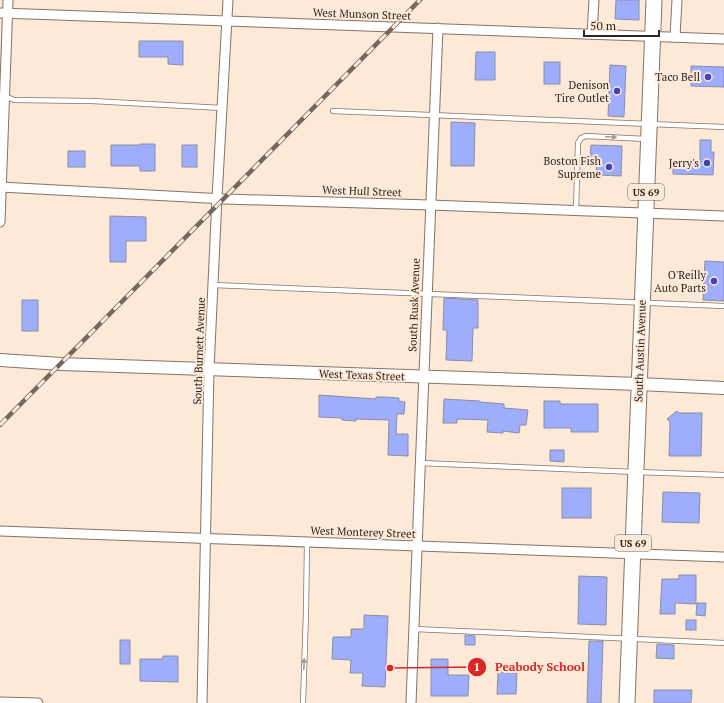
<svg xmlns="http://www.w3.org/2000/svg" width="724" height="703" font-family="'PT Serif',serif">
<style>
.building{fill:#9fadfd;stroke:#898ea3}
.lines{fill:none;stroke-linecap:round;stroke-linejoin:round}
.service-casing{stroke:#857364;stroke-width:6}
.minor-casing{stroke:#857364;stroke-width:11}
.tertiary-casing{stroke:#857364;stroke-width:14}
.trunk-casing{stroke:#857364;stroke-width:17}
.service{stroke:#fff;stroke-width:4.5}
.minor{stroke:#fff;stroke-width:9}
.tertiary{stroke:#fff;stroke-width:12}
.trunk{stroke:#fff;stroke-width:15}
.rail-casing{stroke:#73675e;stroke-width:4.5}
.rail{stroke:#fde9d8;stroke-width:3;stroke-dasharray:9;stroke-linecap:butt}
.oneway{fill:#a09d9b}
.poi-dot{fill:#4042b6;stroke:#fde9d8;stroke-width:1.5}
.labels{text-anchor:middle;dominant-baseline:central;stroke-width:4;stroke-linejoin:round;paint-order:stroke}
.shield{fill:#fde9d8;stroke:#6b6057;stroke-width:1}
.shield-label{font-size:10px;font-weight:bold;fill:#2d2620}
.street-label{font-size:11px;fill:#2d2620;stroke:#fde9d8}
.poi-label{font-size:11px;fill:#2d2620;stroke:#fde9d8;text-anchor:end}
.leader{fill:none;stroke:#d62828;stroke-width:1.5}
.callout-dot{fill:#d62828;stroke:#fde9d8;stroke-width:1.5}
.mark-label{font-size:12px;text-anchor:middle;font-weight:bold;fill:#fff}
.callout-label{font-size:12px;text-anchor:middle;font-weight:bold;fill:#d62828;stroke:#fde9d8;stroke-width:4;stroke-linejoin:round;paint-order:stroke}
</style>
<rect width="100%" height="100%" fill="#fde9d8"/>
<!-- building -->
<g class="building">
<path d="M 616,0 L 639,0 L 639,20 L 615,19 Z"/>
<path d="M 139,41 L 183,41 L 183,65 L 168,64 L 168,57 L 139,57 Z"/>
<path d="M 476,52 L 495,52 L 495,80 L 475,80 Z"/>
<rect x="544" y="62" width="16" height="22"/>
<path d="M 610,65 L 626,66 L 624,117 L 608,116 Z"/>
<path d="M 691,66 L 724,67 L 724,87 L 691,86 Z"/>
<path d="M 451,122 L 475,123 L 474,166 L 451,166 Z"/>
<path d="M 700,140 L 711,140 L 711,152 L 714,152 L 713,175 L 673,174 L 673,162 L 700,163 Z"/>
<path d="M 140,144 L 155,144 L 155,171 L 140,171 L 140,166 L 111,166 L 111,145 L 140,145 Z"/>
<rect x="182" y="145" width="15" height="22"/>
<path d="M 591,145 L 622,146 L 621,176 L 596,175 L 597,158 L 590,158 Z"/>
<rect x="68" y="151" width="17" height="16"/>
<path d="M 110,216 L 146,217 L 146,241 L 126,241 L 126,262 L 110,262 Z"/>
<path d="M 705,261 L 724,262 L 724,301 L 703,300 Z"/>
<path d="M 444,298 L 478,300 L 478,328 L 473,328 L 472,361 L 446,360 L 447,330 L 443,330 Z"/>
<rect x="22" y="300" width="16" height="31"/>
<path d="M 319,395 L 376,399 L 376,397 L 384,397 L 399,398 L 399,401 L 405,402 L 404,414 L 397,414 L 396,434 L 408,434 L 408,456 L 388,455 L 389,420 L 356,419 L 356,421 L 342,420 L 342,418 L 319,417 Z"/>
<path d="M 444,399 L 480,401 L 480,402 L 504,404 L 504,408 L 528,410 L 526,425 L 520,425 L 519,433 L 503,431 L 503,433 L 487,432 L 488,420 L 457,419 L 457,423 L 443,423 Z"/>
<path d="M 544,401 L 560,401 L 560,404 L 598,404 L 598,432 L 571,432 L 571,428 L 544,428 Z"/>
<path d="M 677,411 L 679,413 L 702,413 L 701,456 L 669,456 L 670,422 L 667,419 Z"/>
<path d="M 550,450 L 564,450 L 564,462 L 550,461 Z"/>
<rect x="562" y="488" width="29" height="30"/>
<path d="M 663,492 L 700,493 L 699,523 L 662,522 Z"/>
<path d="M 679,575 L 696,575 L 696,604 L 675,603 L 675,614 L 660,614 L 662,579 L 679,579 Z"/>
<path d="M 579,576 L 607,577 L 606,625 L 578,624 Z"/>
<path d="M 697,603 L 706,603 L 705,616 L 696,615 Z"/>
<path d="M 364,615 L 388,616 L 385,687 L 362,686 L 363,673 L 350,673 L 351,660 L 332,659 L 333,637 L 351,637 L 351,629 L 364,629 Z"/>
<rect x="686" y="620" width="10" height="10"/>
<path d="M 465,635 L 475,636 L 475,645 L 465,645 Z"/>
<rect x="120" y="640" width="10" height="24"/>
<path d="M 589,641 L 603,641 L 601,703 L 587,703 Z"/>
<path d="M 657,644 L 674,645 L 674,659 L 656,658 Z"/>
<path d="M 163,656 L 178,656 L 178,682 L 140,681 L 140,659 L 163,659 Z"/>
<path d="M 431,659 L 448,659 L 448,675 L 469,675 L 468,696 L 431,696 Z"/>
<path d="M 498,672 L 517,673 L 516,694 L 497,694 Z"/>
<path d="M 654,690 L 692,690 L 691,703 L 654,703 Z"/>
</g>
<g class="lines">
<defs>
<g id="service">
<path d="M 0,96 L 5,96 L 14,100 L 92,101 L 222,108"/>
<path d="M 333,111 L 724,127"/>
<path d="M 576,210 L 578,143 L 581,138 L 586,136 L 646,139"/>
<path d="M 213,285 L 724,306"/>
<path d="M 420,463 L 636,472 L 724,475"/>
<path d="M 414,629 L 724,643"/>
<path d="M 303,703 L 306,613 L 307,542"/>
</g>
<g id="minor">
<path d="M 0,13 L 227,21 L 724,39"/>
<path d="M 592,34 L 594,0"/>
<path d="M 675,37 L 677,0"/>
<path d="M 0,187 L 225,199 L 430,205 L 724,216"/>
<path d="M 0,222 L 8,0"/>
<path d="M 0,531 C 241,539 483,549 724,557"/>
<path d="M 0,702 L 38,703"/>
<path d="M 202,703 L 209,369 L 217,198 L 228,0"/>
<path d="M 411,703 C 420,478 428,253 438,28"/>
</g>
<path id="tertiary" d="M 0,360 L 61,364 L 639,384 L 724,388"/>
<path id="trunk" d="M 627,703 L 654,0"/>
</defs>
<!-- service casing -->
<use href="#service" class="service-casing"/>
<!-- minor casing -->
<use href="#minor" class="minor-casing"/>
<!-- tertiary casing -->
<use href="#tertiary" class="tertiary-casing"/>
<!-- trunk casing -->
<use href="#trunk" class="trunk-casing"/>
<!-- service -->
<use href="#service" class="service"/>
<!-- minor -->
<use href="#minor" class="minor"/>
<!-- tertiary -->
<use href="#tertiary" class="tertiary"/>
<!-- trunk -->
<use href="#trunk" class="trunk"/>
<defs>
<path id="rail" d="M 0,425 L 420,0"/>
</defs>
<!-- rail casing -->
<use href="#rail" class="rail-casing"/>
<!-- rail -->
<use href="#rail" class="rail"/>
</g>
<!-- one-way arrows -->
<defs><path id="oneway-solid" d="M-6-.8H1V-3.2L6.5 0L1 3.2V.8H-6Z"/></defs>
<g class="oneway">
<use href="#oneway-solid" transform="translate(611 137) rotate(3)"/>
<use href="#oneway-solid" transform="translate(304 664) rotate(-88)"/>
</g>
<!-- markers -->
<g class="poi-dot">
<circle cx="708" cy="77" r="4"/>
<circle cx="617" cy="91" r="4"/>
<circle cx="707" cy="163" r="4"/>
<circle cx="609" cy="167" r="4"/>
<circle cx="714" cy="281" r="4"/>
</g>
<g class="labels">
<!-- shield labels -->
<g class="shield">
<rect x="628" y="184" width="36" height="16" rx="3"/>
<rect x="615" y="535" width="36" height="16" rx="3"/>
</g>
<g class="shield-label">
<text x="646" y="192">US 69</text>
<text x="633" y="543">US 69</text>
</g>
<!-- street labels -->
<g class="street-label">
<text transform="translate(362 14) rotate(2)">West Munson Street</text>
<text transform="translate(362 191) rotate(2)">West Hull Street</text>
<text transform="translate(414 305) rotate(-88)">South Rusk Avenue</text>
<text transform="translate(199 351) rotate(-88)">South Burnett Avenue</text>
<text transform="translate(640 351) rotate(-88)">South Austin Avenue</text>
<text transform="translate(362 375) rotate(2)">West Texas Street</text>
<text transform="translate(363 532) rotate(2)">West Monterey Street</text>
</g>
<!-- poi labels -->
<g class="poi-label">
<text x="700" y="77">Taco Bell</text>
<text x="609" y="85">Denison<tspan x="609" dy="13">Tire Outlet</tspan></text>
<text x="601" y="161">Boston Fish<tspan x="601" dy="13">Supreme</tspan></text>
<text x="699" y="163">Jerry's</text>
<text x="706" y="275">O'Reilly<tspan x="706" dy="13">Auto Parts</tspan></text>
</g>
</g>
<!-- callouts -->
<path class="leader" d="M390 668L477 667"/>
<g class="callout-dot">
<circle cx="390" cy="668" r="4"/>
<circle cx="477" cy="667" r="10"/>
</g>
<g class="mark-label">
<text x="477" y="671">1</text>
</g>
<g class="callout-label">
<text x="540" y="671">Peabody School</text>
</g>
<!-- scale -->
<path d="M584 30v6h75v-6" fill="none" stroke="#2d2620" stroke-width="2"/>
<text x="590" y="30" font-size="12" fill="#2d2620" stroke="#fde9d8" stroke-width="3" paint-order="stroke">50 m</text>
</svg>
